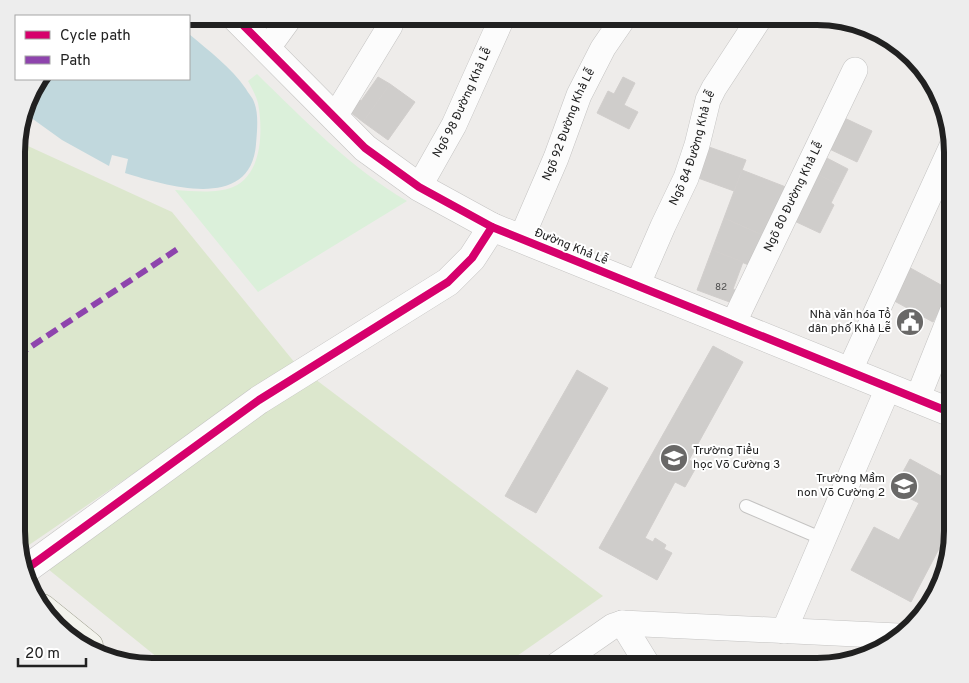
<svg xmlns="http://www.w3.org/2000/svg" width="969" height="683" font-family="Overpass,sans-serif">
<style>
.grass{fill:#dce7cd}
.park{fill:#dbf0da}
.water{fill:#c1d8dd}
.building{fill:#cfcdcb;stroke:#d1cecc}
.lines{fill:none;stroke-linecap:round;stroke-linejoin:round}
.service-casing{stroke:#c4c3c2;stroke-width:14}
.minor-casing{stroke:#c4c3c2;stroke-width:26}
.tertiary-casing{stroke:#c4c3c2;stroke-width:29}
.secondary-casing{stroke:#959684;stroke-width:29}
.service{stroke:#fcfcfc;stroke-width:12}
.minor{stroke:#fcfcfc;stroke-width:25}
.tertiary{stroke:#fcfcfc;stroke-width:28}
.secondary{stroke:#f3f3ed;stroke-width:28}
.quiet{stroke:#8e44ad;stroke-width:6;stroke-dasharray:12 6;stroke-linecap:butt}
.cycleway-casing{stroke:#fff;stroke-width:11}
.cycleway{stroke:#d6006c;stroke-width:8}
.labels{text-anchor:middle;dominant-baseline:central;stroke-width:4;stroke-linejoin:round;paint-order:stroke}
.number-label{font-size:10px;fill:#4c4c4c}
.street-label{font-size:12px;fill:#212121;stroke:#fff}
.poi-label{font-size:12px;fill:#212121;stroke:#fff;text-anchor:end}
.rim{fill:none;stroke:#212121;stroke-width:6}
</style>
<rect width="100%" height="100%" fill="#eeecea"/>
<!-- grass -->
<g class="grass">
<path d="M 17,141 L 172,212 L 295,363 L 29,545 L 17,545 Z"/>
<path d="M 311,376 L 603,596 L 501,667 L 168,666 L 43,565 Z"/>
</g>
<!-- park -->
<path class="park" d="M 257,74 C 304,120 351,168 407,201 L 258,292 L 175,190 C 193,191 216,194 233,187 C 263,174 263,129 258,103 C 256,96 252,88 248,81 Z"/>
<!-- water -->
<path class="water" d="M 189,34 C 209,51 231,67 246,89 C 248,93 253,98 254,102 C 259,114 257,131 256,144 C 251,212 167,186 125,173 L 128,159 L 112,155 L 109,166 L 62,140 L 30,117 L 24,115 L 34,84 L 39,79 L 189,79 Z"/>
<!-- building -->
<g class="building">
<path d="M 378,77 L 390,84 L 363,122 L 345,108 L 354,95 L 361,101 Z"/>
<path d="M 623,77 L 635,83 L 624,105 L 638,112 L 629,129 L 597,113 L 608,91 L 614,94 Z"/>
<path d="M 390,84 L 415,102 L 388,140 L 363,122 Z"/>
<path d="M 838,115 L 872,131 L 857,162 L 823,146 Z"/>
<path d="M 709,147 L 746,160 L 734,191 L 698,178 Z"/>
<path d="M 821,155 L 848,169 L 840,185 L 812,172 Z"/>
<path d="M 742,170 L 791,189 L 769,238 L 724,218 Z"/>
<path d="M 812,172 L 840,185 L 831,203 L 834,205 L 820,233 L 790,219 Z"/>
<path d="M 724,218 L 769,238 L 756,268 L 712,250 Z"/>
<path d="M 712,250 L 743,262 L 733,289 L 739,292 L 735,304 L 697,290 Z"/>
<path d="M 905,265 L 950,290 L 933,322 L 887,297 Z"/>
<path d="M 713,346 L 743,362 L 689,460 L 698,464 L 685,487 L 675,482 L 645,538 L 653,542 L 655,538 L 666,545 L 664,549 L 672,553 L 657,580 L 599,548 Z"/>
<path d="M 577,370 L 608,388 L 536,513 L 505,496 Z"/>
<path d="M 910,459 L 952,482 L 952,524 L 911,602 L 851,570 L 874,527 L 899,540 L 919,503 L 893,490 Z"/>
</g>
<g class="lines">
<defs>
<path id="service" d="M 746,506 L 823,539"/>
<g id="minor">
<path d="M 267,49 L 291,16"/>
<path d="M 334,118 L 390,26"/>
<path id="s1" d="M 419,187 L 454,125 L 503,16"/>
<path id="s2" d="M 521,239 L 556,158 L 579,95 L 603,48 L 625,16"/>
<path id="s3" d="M 637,286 L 663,226 L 686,178 L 697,145 L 708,100 L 714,88 L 761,16"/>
<path id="s4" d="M 733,324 L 855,70"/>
<path d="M 849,372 L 952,146"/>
<path d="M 917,400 L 952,312"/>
<path d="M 622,623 L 649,667"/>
<path d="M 784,631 L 888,388"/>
<path d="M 554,667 L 613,626 L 622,623 L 898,636"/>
</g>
<g id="tertiary">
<path d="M 234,16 L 365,148 L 419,187 L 492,227 L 952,413"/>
<path d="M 25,570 L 259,400 L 448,282 L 472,258 L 492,227"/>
</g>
<path id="secondary" d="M 42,608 L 89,646"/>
</defs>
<!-- service casing -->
<use href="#service" class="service-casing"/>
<!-- minor casing -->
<use href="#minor" class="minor-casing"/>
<!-- tertiary casing -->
<use href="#tertiary" class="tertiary-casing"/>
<!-- secondary casing -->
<use href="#secondary" class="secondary-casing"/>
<!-- service -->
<use href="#service" class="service"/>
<!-- minor -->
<use href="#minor" class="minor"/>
<!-- tertiary -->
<use href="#tertiary" class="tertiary"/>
<!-- secondary -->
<use href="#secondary" class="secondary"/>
<!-- quiet -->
<g class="quiet">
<path d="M 17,151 L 22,148"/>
<path d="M 17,356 L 179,248"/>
</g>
<defs>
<g id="cycleway">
<path d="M 234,16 L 365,148 L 419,187 L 492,227 L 952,413"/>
<path d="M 25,570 L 259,400 L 448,282 L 472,258 L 492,227"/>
</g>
</defs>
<!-- cycleway casing -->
<use href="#cycleway" class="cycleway-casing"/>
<!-- cycleway -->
<use href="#cycleway" class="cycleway"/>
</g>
<!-- icons -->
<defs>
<symbol id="civic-disc" viewBox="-11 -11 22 22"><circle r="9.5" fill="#696867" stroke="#fff"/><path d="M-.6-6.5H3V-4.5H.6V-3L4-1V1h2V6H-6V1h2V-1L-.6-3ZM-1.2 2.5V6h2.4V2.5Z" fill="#fff"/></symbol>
<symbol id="school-disc" viewBox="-11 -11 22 22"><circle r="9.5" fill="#696867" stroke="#fff"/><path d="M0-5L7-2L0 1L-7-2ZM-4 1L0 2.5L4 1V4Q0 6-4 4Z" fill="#fff"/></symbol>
</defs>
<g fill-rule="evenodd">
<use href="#civic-disc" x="894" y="306" width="32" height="32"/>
<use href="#school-disc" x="658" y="442" width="32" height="32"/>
<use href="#school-disc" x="888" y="470" width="32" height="32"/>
</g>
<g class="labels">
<!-- number labels -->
<g class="number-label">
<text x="721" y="287">82</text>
</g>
<!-- street labels -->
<g class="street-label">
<text stroke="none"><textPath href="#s1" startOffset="95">Ngõ 98 Đường Khả Lễ</textPath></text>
<text stroke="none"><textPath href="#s2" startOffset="124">Ngõ 92 Đường Khả Lễ</textPath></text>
<text stroke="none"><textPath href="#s3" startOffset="149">Ngõ 84 Đường Khả Lễ</textPath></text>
<text stroke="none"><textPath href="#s4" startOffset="141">Ngõ 80 Đường Khả Lễ</textPath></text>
<text transform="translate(571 247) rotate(22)">Đường Khả Lễ</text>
</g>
<!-- poi labels -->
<g class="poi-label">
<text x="891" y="315">Nhà văn hóa Tổ<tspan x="891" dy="14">dân phố Khả Lễ</tspan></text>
<text x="693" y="451" text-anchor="start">Trường Tiểu<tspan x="693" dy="14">học Võ Cường 3</tspan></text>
<text x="885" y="479">Trường Mầm<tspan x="885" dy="14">non Võ Cường 2</tspan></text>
</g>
</g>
<!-- crop -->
<path d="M0 0H969V683H0ZM152 25H817A127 127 0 0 1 944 152V531A127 127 0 0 1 817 658H152A127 127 0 0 1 25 531V152A127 127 0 0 1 152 25Z" fill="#ededed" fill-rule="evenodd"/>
<path class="rim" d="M152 25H817A127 127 0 0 1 944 152V531A127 127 0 0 1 817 658H152A127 127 0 0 1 25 531V152A127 127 0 0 1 152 25Z"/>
<!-- legend -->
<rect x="15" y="15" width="175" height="65" fill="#ffffff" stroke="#a6a6a6"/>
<rect x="25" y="31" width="25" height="8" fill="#d6006c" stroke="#a6a6a6"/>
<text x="60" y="40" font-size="15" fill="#212121">Cycle path</text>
<rect x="25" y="56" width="25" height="8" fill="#8e44ad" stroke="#a6a6a6"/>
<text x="60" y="65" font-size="15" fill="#212121">Path</text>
<!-- scale -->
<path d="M18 658v8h68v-8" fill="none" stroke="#212121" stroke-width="2.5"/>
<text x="25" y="658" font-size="15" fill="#212121" stroke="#ffffff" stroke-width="4" paint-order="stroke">20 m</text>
</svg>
